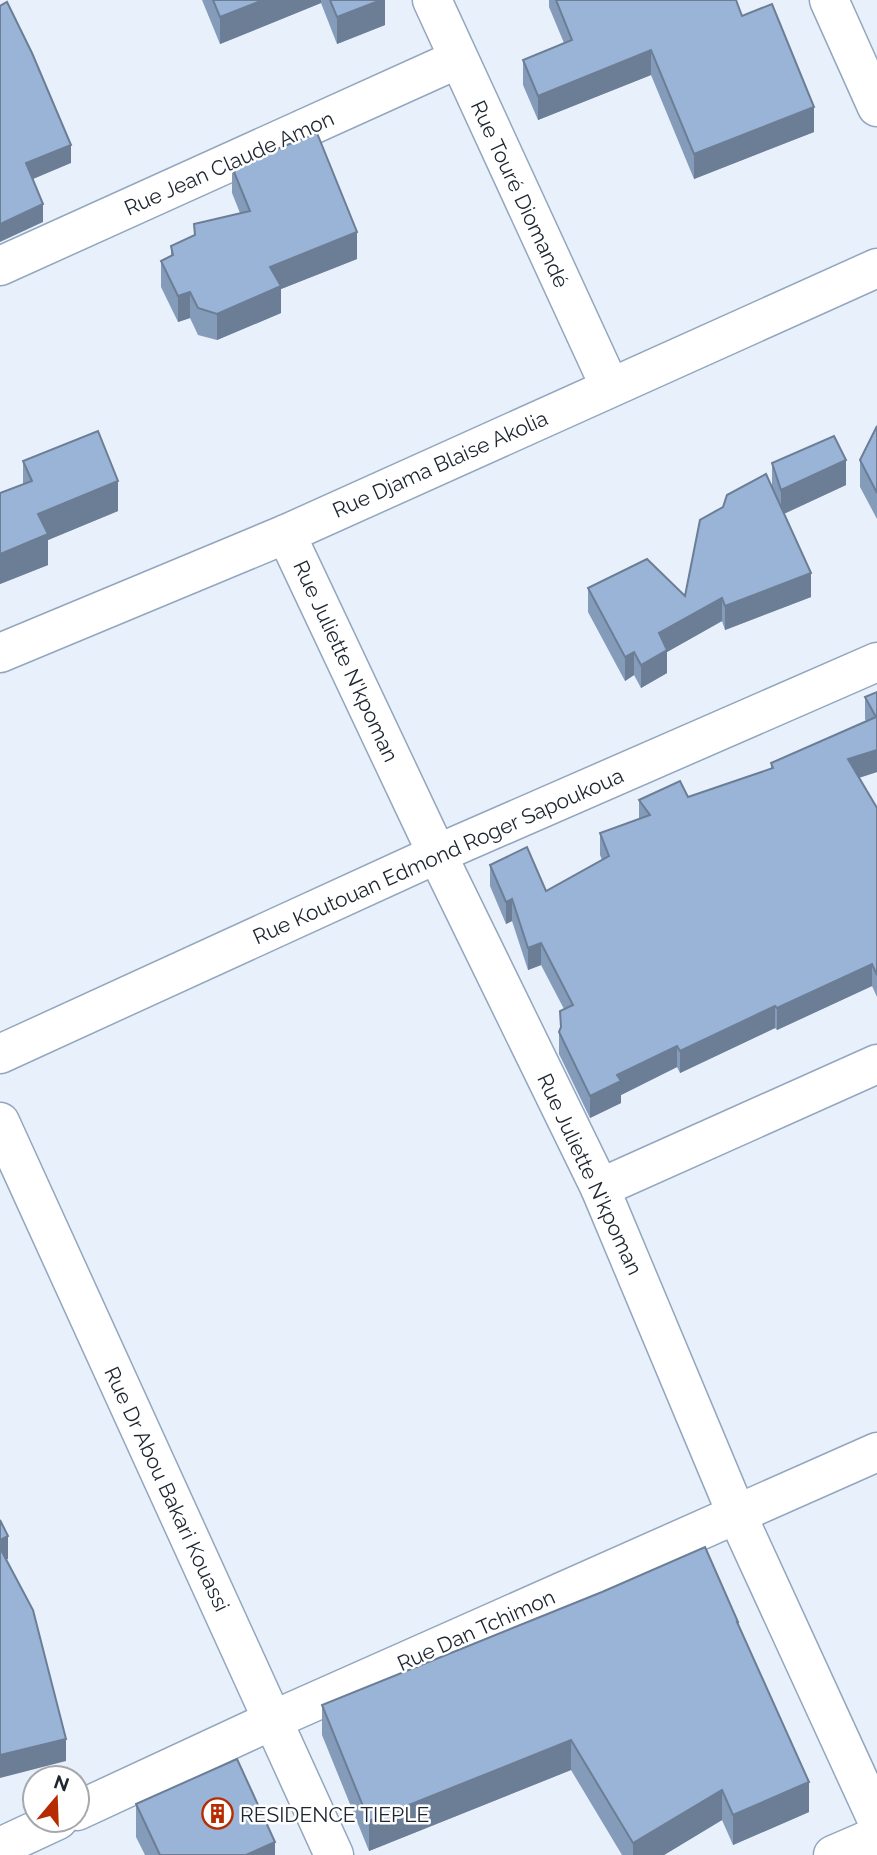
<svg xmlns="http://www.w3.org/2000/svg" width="877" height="1855" font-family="Raleway,sans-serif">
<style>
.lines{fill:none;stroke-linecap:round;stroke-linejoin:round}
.minor-casing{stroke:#93a6c0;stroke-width:41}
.minor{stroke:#fff;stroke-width:38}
.wall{fill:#849bb9}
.shaded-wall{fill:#6c7e96}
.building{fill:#9ab4d7;stroke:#6c7e96;stroke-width:2}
.labels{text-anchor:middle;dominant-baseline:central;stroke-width:5;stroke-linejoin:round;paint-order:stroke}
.street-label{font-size:21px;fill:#1d252f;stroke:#fff}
.poi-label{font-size:21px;fill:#1d252f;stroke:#fff;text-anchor:start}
</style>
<rect width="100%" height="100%" fill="#e7f0fb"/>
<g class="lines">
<defs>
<g id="minor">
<path d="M 432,0 L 610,387"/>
<path d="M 829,0 L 877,107"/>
<path d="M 0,266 L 458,59"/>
<path d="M 286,534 L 437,854 L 600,1188 L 737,1515 L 877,1820"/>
<path d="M 0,653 L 286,534 L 877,268"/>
<path d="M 0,1054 L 437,854 L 877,662"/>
<path d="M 0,1122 L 334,1855"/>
<path d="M 600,1188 L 877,1064"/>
<path d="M 77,1811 L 273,1720 L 877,1452"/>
<path d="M 0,1847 L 58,1820"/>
<path d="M 833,1855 L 877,1836"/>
</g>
</defs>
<!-- minor casing -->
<use href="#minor" class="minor-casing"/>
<!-- minor -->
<use href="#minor" class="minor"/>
</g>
<!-- wall -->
<g class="wall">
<path d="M 202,0 L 385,0 L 385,25 L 337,44 L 321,3 L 220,44 Z"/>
<path d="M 549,0 L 736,0 L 742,16 L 814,132 L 694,179 L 651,75 L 538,120 L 523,85 L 523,60 L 564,43 L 549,7 Z"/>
<path d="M 232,167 L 357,259 L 281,289 L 281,313 L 217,340 L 198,335 L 190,318 L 178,322 L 161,287 L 161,261 L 171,256 L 171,246 L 194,236 L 194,224 L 240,213 L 232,193 Z"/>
<path d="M 877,426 L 877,519 L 860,487 L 860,460 Z"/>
<path d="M 23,461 L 118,511 L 48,540 L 48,565 L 0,584 L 0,493 L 23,484 Z"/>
<path d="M 772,463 L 846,485 L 784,514 L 811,597 L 725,630 L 722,621 L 667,652 L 667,673 L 641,688 L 634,675 L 625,681 L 588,612 L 588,588 L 685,596 L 772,485 Z"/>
<path d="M 877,692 L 877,772 L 859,778 L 877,808 L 877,997 L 872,986 L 777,1030 L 775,1028 L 680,1073 L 677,1067 L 621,1095 L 621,1103 L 590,1118 L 559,1054 L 559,1032 L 564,1009 L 541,965 L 528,970 L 512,921 L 506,924 L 490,886 L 490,865 L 546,891 L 602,860 L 600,855 L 600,833 L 639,819 L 639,800 L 688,797 L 771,769 L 771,763 L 866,721 L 865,719 L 865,697 Z"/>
<path d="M 738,1626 L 809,1812 L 733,1845 L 722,1820 L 664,1855 L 622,1855 L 571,1770 L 369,1851 L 322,1735 L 322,1705 Z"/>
<path d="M 136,1804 L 275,1855 L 145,1855 L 136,1837 Z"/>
</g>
<!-- shaded-wall -->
<g class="shaded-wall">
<path d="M 263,0 L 321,0 L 321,3 L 220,44 L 220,17 Z"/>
<path d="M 381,0 L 385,0 L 385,25 L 337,44 L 337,17 Z"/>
<path d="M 651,50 L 651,75 L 538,120 L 538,96 Z"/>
<path d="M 814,107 L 814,132 L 694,179 L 694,154 Z"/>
<path d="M 71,145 L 71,163 L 26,182 L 26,163 Z"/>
<path d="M 43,204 L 43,222 L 0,242 L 0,224 Z"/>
<path d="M 357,232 L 357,259 L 281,289 L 281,313 L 217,340 L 217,314 L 270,267 Z"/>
<path d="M 190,292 L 190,318 L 178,322 L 178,296 Z"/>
<path d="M 846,460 L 846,485 L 781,515 L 781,490 Z"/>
<path d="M 118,481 L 118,511 L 48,540 L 48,565 L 0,584 L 0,554 L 38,514 Z"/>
<path d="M 811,573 L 811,597 L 725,630 L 725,606 Z"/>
<path d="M 722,598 L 722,621 L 667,652 L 667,673 L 641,688 L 641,665 L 659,633 Z"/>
<path d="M 634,652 L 634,675 L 625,681 L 625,657 Z"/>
<path d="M 877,750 L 877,772 L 848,781 L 848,759 Z"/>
<path d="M 512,899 L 512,921 L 506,924 L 506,902 Z"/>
<path d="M 541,943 L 541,965 L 528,970 L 528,948 Z"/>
<path d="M 872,964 L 872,986 L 777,1030 L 777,1008 Z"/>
<path d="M 775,1006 L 775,1028 L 680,1073 L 680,1051 Z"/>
<path d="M 677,1046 L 677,1067 L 621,1095 L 621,1103 L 590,1118 L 590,1096 L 617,1075 Z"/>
<path d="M 8,1536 L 8,1559 L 0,1562 L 0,1540 Z"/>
<path d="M 66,1739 L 66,1761 L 0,1778 L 0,1755 Z"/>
<path d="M 571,1740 L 571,1770 L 369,1851 L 369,1821 Z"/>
<path d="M 809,1782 L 809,1812 L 733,1845 L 733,1815 Z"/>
<path d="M 722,1790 L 722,1820 L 664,1855 L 633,1855 L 633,1843 Z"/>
<path d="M 275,1842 L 275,1855 L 246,1855 Z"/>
</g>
<!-- building -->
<g class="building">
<path d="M 213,0 L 263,0 L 220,17 Z"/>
<path d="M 330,0 L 381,0 L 337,17 Z"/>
<path d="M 556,0 L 736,0 L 742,16 L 772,4 L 814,107 L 694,154 L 651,50 L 538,96 L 523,60 L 572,40 Z"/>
<path d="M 7,2 L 32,53 L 71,145 L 26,163 L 43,204 L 0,224 L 0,6 Z"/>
<path d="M 317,133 L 357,232 L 270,267 L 281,286 L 217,314 L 198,308 L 190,292 L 178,296 L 161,261 L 173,255 L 171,246 L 195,235 L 194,224 L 250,211 L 232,167 Z"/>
<path d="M 877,426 L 877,493 L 860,460 Z"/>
<path d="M 98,431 L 118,481 L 38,514 L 48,534 L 0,554 L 0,493 L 32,481 L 23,461 Z"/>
<path d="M 834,436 L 846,460 L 781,490 L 772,463 Z"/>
<path d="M 766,474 L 811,573 L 725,606 L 722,598 L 659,633 L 667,650 L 641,665 L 634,652 L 625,657 L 588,588 L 647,559 L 685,596 L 700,520 L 723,507 L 727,495 Z"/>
<path d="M 877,692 L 877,750 L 848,759 L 877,808 L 877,975 L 872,964 L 777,1008 L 775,1006 L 680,1051 L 677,1046 L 617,1075 L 621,1081 L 590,1096 L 559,1032 L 561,1027 L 560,1011 L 573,1005 L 541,943 L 528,948 L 512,899 L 506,902 L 490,865 L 527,847 L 546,891 L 609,856 L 600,833 L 650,815 L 639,800 L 680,781 L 688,797 L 773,768 L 771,763 L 876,717 L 865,697 Z"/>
<path d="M 0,1520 L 8,1536 L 0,1540 Z"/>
<path d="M 705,1547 L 738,1622 L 737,1622 L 809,1782 L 733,1815 L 722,1790 L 633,1843 L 571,1740 L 369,1821 L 322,1705 L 602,1592 Z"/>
<path d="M 0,1548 L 33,1610 L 66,1739 L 0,1755 Z"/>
<path d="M 237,1759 L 275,1842 L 246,1855 L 160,1855 L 136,1804 Z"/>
</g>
<!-- icons -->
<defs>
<symbol id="building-ring" viewBox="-11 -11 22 22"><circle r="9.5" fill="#fff" stroke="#b62c00" stroke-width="1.5"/><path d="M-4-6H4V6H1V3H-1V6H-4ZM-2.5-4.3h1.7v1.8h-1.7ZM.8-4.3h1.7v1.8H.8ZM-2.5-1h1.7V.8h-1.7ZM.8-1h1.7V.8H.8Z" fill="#b62c00"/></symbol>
</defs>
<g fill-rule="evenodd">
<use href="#building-ring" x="200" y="1796" width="35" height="35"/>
</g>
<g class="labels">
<!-- street labels -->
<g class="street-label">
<text transform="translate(229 163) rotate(-24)">Rue Jean Claude Amon</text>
<text transform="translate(520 194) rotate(65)">Rue Touré Diomandé</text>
<text transform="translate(440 464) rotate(-24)">Rue Djama Blaise Akolia</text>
<text transform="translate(346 661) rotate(65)">Rue Juliette N'kpoman</text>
<text transform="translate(438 856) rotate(-24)">Rue Koutouan Edmond Roger Sapoukoua</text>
<text transform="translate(590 1174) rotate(65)">Rue Juliette N'kpoman</text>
<text transform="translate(167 1489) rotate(65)">Rue Dr Abou Bakari Kouassi</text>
<text transform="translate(476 1630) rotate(-24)">Rue Dan Tchimon</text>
</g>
<!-- poi labels -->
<g class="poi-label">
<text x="240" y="1814">RESIDENCE TIEPLE</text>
</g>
</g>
<!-- north arrow -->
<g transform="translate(56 1799) rotate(19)"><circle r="33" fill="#ffffff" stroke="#a5a8ac" stroke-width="2"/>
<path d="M0-5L12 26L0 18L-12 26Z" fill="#b62c00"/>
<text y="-10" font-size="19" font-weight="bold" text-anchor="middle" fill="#1d252f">N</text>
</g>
</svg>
